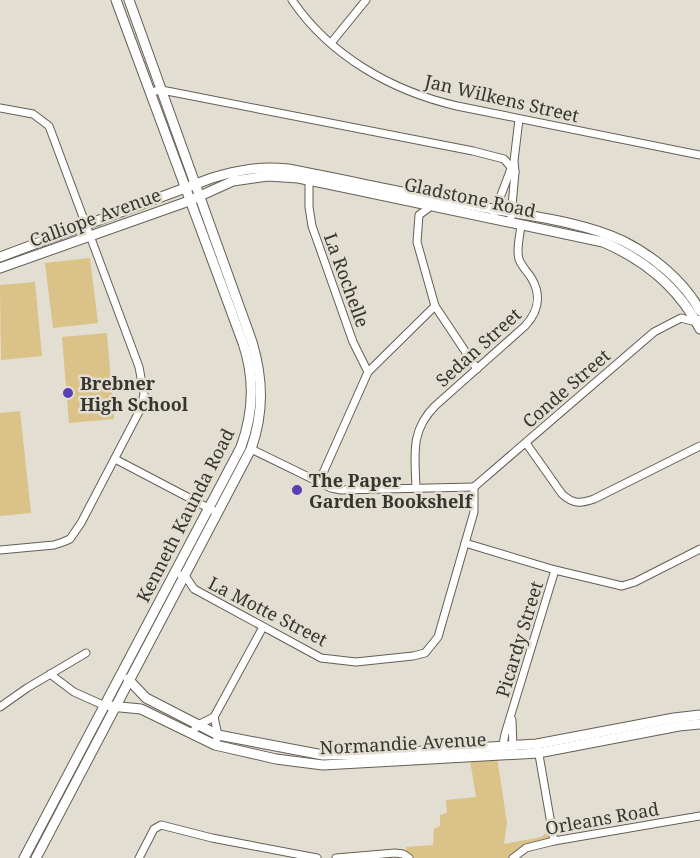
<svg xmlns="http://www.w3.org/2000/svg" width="700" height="858" font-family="'Noto Serif',serif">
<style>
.green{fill:#dac288}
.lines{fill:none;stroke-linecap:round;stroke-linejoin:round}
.street-casing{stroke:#645f55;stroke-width:9}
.secondary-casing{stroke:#645f55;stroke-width:11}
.street{stroke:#fff;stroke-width:7}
.secondary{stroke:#fff;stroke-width:9}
.poi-dot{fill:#593eb6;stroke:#e3ded2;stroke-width:2}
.labels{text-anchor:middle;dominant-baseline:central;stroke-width:5;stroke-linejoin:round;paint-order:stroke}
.street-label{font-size:18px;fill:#373530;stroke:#e3ded2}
.poi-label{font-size:18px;font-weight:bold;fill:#373530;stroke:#e3ded2;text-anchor:start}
</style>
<rect width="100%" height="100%" fill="#e3ded2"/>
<!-- green -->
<g class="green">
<path d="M 90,258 L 98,323 L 53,328 L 45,263 Z"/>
<path d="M 35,282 L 42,356 L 1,360 L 0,285 Z"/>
<path d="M 107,333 L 114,419 L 69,423 L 62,337 Z"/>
<path d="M 20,411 L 31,513 L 0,516 L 0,413 Z"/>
<path d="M 497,757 L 507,823 L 504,844 L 542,837 L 549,828 L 551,840 L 529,845 L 513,858 L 413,858 L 406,852 L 406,847 L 433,845 L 434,829 L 440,826 L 440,815 L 447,813 L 446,800 L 476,797 L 470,760 Z"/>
</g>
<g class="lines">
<defs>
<g id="street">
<path d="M 292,0 C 330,56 392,91 457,106 L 700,155"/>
<path d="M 331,43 L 366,0"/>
<path d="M 150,92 L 161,90 L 172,92 L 473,151 L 504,159 L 515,172"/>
<path d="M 0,108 L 33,114 L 49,126 L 139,367 L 144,394 L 141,408 L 81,523 L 70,539 L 63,542 L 54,545 L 0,550"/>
<path d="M 309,176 L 309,207 L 312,226 L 353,342 L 368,372"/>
<path d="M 430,203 L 430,207 L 419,215 L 417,242 L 435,306 L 477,369"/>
<path d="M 511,217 L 515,172 L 514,161 L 519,119"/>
<path d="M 492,219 L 512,166"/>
<path d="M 526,443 L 562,494 C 573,504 580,504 594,499 L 700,446"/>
<path d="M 251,449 L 331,488 L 341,490 L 474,487"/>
<path d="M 115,459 L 218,513"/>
<path d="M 319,482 L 368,372 L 435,306"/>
<path d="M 474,487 L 654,332 L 681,318 L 696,322 L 700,319"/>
<path d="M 416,488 C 415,455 410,431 435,406 L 525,326 C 538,312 542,297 532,279 C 528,272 521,266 519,259 C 516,249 520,236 521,225"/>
<path d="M 465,543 L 555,570 L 622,586 L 635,582 L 700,549"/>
<path d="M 181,575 L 186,577 L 194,589 L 321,658 L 356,662 L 413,656 L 425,653 L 438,637 L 474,512 L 474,487"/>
<path d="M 50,674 L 74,692 L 103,705"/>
<path d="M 0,707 L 27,688 L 86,653"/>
<path d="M 512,720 L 513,748"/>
<path d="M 191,734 L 198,725 L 214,717"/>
<path d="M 215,745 L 218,735 L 214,717 L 263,627"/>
<path d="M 538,749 L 554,841"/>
<path d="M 502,750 L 505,734 L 555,570"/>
<path d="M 139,858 L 154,829 L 161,825 L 212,838 L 317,858"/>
<path d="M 336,858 L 395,853 L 403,854 L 409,858"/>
<path d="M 513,858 L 526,848 L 554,841 L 700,816"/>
</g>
<g id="secondary">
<path d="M 0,257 L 212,178 C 238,170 261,166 288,169 C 351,181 413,195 476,206 C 522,215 582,221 623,241 C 653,256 684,281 700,311"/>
<path d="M 0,268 L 189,201 L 233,181 L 268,176 L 298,178 L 328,184 L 603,242 C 645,260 679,288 700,329"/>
<path d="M 128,679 L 146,698 L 218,735 L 323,755 L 377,754 L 537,744 L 674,718 L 700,715"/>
<path d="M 110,706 L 141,709 L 215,745 L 276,759 L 323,765 L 538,753 L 679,726 L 700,724"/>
<path d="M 24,858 L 241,447 C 254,412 255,378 243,343 L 116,0"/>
<path d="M 36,858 L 251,449 C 264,412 263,379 252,342 L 129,0"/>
</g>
</defs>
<!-- street casing -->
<use href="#street" class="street-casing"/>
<!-- secondary casing -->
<use href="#secondary" class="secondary-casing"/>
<!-- street -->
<use href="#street" class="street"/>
<!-- secondary -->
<use href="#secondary" class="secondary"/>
</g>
<!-- markers -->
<g class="poi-dot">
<circle cx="68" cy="393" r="6"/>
<circle cx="297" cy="490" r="6"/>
</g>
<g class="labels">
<!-- street labels -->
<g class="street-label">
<text transform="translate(502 98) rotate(13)">Jan Wilkens Street</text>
<text transform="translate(470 197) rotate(12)">Gladstone Road</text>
<text transform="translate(95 217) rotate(-20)">Calliope Avenue</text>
<text transform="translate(347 280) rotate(70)">La Rochelle</text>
<text transform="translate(478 347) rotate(-42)">Sedan Street</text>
<text transform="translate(566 388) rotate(-41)">Conde Street</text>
<text transform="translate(185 515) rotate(-63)">Kenneth Kaunda Road</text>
<text transform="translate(268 611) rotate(27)">La Motte Street</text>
<text transform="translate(519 639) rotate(-73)">Picardy Street</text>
<text transform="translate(403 743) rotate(-3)">Normandie Avenue</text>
<text transform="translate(602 818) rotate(-10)">Orleans Road</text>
</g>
<!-- poi labels -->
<g class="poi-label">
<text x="80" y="383">Brebner<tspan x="80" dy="21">High School</tspan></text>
<text x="309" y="480">The Paper<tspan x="309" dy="21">Garden Bookshelf</tspan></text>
</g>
</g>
</svg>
